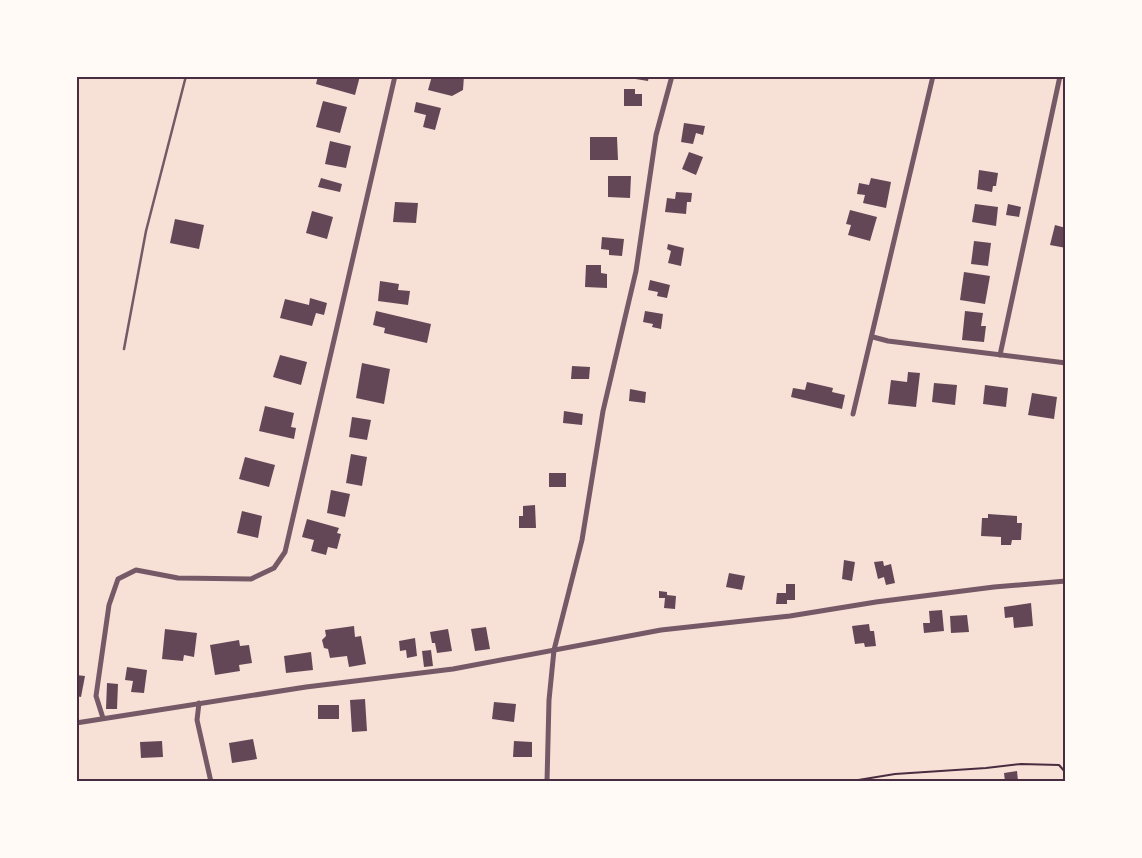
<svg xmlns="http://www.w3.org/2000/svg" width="1142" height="858" font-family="Commissioner,sans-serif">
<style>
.building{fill:#644757}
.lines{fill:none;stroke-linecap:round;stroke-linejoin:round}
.path{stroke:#4a2c40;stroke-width:2}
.service{stroke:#755966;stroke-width:2.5}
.minor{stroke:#755966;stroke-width:5}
.neatline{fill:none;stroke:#4a2c40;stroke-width:2}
</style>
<rect width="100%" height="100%" fill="#f7e1d7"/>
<!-- building -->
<g class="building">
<path d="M 318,76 L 360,76 L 355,95 L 316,84 Z"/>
<path d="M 432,76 L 464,76 L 463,90 L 452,96 L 428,90 Z"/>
<path d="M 630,76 L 649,76 L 648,81 L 629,78 Z"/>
<path d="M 624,89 L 635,89 L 635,94 L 642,94 L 642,106 L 624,106 Z"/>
<path d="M 323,101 L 347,107 L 340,133 L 316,127 Z"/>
<path d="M 416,102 L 441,108 L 435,130 L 423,127 L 426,115 L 414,112 Z"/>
<path d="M 684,123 L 705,126 L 703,135 L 696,133 L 693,144 L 681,142 Z"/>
<path d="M 590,137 L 617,137 L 618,160 L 590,160 Z"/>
<path d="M 330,141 L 351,146 L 346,168 L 325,164 Z"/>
<path d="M 689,152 L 703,157 L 696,175 L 682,169 Z"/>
<path d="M 979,170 L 998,173 L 996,186 L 993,186 L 992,192 L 977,189 Z"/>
<path d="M 608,176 L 631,176 L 630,198 L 608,197 Z"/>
<path d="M 321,178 L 342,184 L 340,192 L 318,187 Z"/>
<path d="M 871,178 L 891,182 L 886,208 L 863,203 L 865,195 L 857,194 L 859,183 L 869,185 Z"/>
<path d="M 676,192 L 692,193 L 691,202 L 687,202 L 686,214 L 665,212 L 667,198 L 675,199 Z"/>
<path d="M 395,202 L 418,203 L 416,223 L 393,222 Z"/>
<path d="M 975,204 L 998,207 L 996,226 L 972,222 Z"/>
<path d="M 1008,204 L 1021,207 L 1019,217 L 1006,215 Z"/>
<path d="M 850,210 L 877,217 L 870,241 L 848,235 L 851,225 L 846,224 Z"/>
<path d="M 312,211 L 333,217 L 327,239 L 306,233 Z"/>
<path d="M 175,219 L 204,225 L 199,249 L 170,243 Z"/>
<path d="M 1055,225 L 1066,228 L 1066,248 L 1050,245 Z"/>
<path d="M 602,237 L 624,239 L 622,256 L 609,255 L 609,250 L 601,249 Z"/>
<path d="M 974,241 L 991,243 L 988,266 L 971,264 Z"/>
<path d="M 668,244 L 684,248 L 681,266 L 668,263 L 671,251 L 667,249 Z"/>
<path d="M 586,265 L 601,265 L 601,273 L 607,274 L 607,288 L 585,287 Z"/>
<path d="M 964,272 L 990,276 L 985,304 L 960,300 Z"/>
<path d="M 650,280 L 670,285 L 667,298 L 657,296 L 658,292 L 648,290 Z"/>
<path d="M 380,281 L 399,284 L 398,290 L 410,291 L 408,305 L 378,301 Z"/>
<path d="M 310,298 L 327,303 L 324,315 L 316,313 L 312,326 L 280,318 L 285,299 L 309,305 Z"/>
<path d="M 376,311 L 431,324 L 427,343 L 384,333 L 385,328 L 373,325 Z"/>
<path d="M 645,311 L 663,314 L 661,329 L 652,327 L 653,324 L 643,322 Z"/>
<path d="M 965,311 L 983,313 L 981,326 L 986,326 L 984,342 L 962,340 Z"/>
<path d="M 280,355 L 307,362 L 301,385 L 273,377 Z"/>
<path d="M 362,363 L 390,369 L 384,404 L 356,398 Z"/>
<path d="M 572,366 L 590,367 L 589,379 L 571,379 Z"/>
<path d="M 908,372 L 920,373 L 916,407 L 888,404 L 891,380 L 907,382 Z"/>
<path d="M 807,382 L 833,388 L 832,392 L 845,395 L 842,409 L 791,397 L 793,388 L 805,390 Z"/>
<path d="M 934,383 L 957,385 L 955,405 L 932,402 Z"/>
<path d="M 985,385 L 1008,388 L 1006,407 L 983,404 Z"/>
<path d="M 630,389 L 646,392 L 645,403 L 629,401 Z"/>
<path d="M 1032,393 L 1057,397 L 1054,419 L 1028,415 Z"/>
<path d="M 265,406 L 294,413 L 291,427 L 296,428 L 294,439 L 259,431 Z"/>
<path d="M 564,411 L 583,414 L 582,425 L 563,423 Z"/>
<path d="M 352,417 L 371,420 L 367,440 L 349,437 Z"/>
<path d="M 351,454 L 367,457 L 362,486 L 346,483 Z"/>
<path d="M 245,457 L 275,465 L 269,487 L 239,479 Z"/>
<rect x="549" y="473" width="17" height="14"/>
<path d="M 331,490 L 350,494 L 345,517 L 327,513 Z"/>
<path d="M 535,505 L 536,528 L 519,528 L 519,516 L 523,516 L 523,506 Z"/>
<path d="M 242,511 L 262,516 L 258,538 L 237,533 Z"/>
<path d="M 988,514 L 1017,516 L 1017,523 L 1022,523 L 1021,540 L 1012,540 L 1011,545 L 1001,545 L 1001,537 L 981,536 L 982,518 L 988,518 Z"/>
<path d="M 307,519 L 339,528 L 337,533 L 341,534 L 337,549 L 328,547 L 326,555 L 311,551 L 314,540 L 302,537 Z"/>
<path d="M 844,560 L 855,562 L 852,581 L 842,579 Z"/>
<path d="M 883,561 L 884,566 L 891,564 L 895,583 L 886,585 L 884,577 L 878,579 L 874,562 Z"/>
<path d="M 729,573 L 745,576 L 742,590 L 726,587 Z"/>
<path d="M 786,584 L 795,584 L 795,600 L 787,600 L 787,604 L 776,604 L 777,593 L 786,593 Z"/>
<path d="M 659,591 L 667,592 L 667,595 L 676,596 L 675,609 L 664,608 L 665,598 L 659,598 Z"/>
<path d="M 1031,603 L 1033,626 L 1014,628 L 1013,617 L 1005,618 L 1004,607 Z"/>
<path d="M 942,610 L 944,631 L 924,633 L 923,623 L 930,623 L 929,611 Z"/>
<path d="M 967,615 L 969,632 L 951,633 L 950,616 Z"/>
<path d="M 869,624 L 870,631 L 874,631 L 876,646 L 865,647 L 864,643 L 855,644 L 852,626 Z"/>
<path d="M 354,626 L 355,637 L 361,636 L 366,664 L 349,667 L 347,656 L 330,658 L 328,649 L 324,648 L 322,640 L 326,636 L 325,630 Z"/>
<path d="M 486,627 L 490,649 L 475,651 L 471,629 Z"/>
<path d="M 165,629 L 197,633 L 194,657 L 184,655 L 183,661 L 162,659 Z"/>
<path d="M 448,629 L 452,651 L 437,653 L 435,643 L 432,643 L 430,632 Z"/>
<path d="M 415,638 L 417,656 L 407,658 L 406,650 L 400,651 L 399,641 Z"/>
<path d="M 239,640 L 240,646 L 249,645 L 252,663 L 239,665 L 240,671 L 215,675 L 210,645 Z"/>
<path d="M 431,650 L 433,666 L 424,667 L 422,651 Z"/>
<path d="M 311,652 L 313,670 L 286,673 L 284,656 Z"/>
<path d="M 127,667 L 147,670 L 144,693 L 131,692 L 133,681 L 125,680 Z"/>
<path d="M 76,675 L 85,676 L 81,697 L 76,696 Z"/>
<path d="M 107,683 L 118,684 L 117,709 L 106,709 Z"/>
<path d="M 365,699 L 367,731 L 352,732 L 350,700 Z"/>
<path d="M 494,702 L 516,704 L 514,722 L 492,719 Z"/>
<rect x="318" y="705" width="21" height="14"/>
<path d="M 253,739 L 257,759 L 232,763 L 229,743 Z"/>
<path d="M 162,741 L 163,757 L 141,758 L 140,742 Z"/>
<path d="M 514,741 L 532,742 L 532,757 L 513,757 Z"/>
<path d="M 1017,771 L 1018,781 L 1005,782 L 1004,773 Z"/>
</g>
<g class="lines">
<!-- path -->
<path class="path" d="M 846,782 L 895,774 L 986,768 L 1021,764 L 1059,765 L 1066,773"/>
<!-- service -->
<path class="service" d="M 124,349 L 146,231 L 186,76"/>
<!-- minor -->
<g class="minor">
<path d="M 873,337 L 888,341 L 1066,363"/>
<path d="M 1000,355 L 1060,76"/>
<path d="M 853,414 L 933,76"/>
<path d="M 199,703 L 197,720 L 211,782"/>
<path d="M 103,718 L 96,696 L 109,605 L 118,579 L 136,570 L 178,578 L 251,579 L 274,568 L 285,552 L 395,76"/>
<path d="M 76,723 L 306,687 L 453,669 L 661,630 L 790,616 L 876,602 L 994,587 L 1066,581"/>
<path d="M 547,782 L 549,700 L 554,650 L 582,540 L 603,411 L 636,271 L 656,135 L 672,76"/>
</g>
</g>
<!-- border -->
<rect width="1142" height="858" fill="none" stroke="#fffaf5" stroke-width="155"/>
<rect x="78" y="78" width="986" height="702" class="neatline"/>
</svg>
